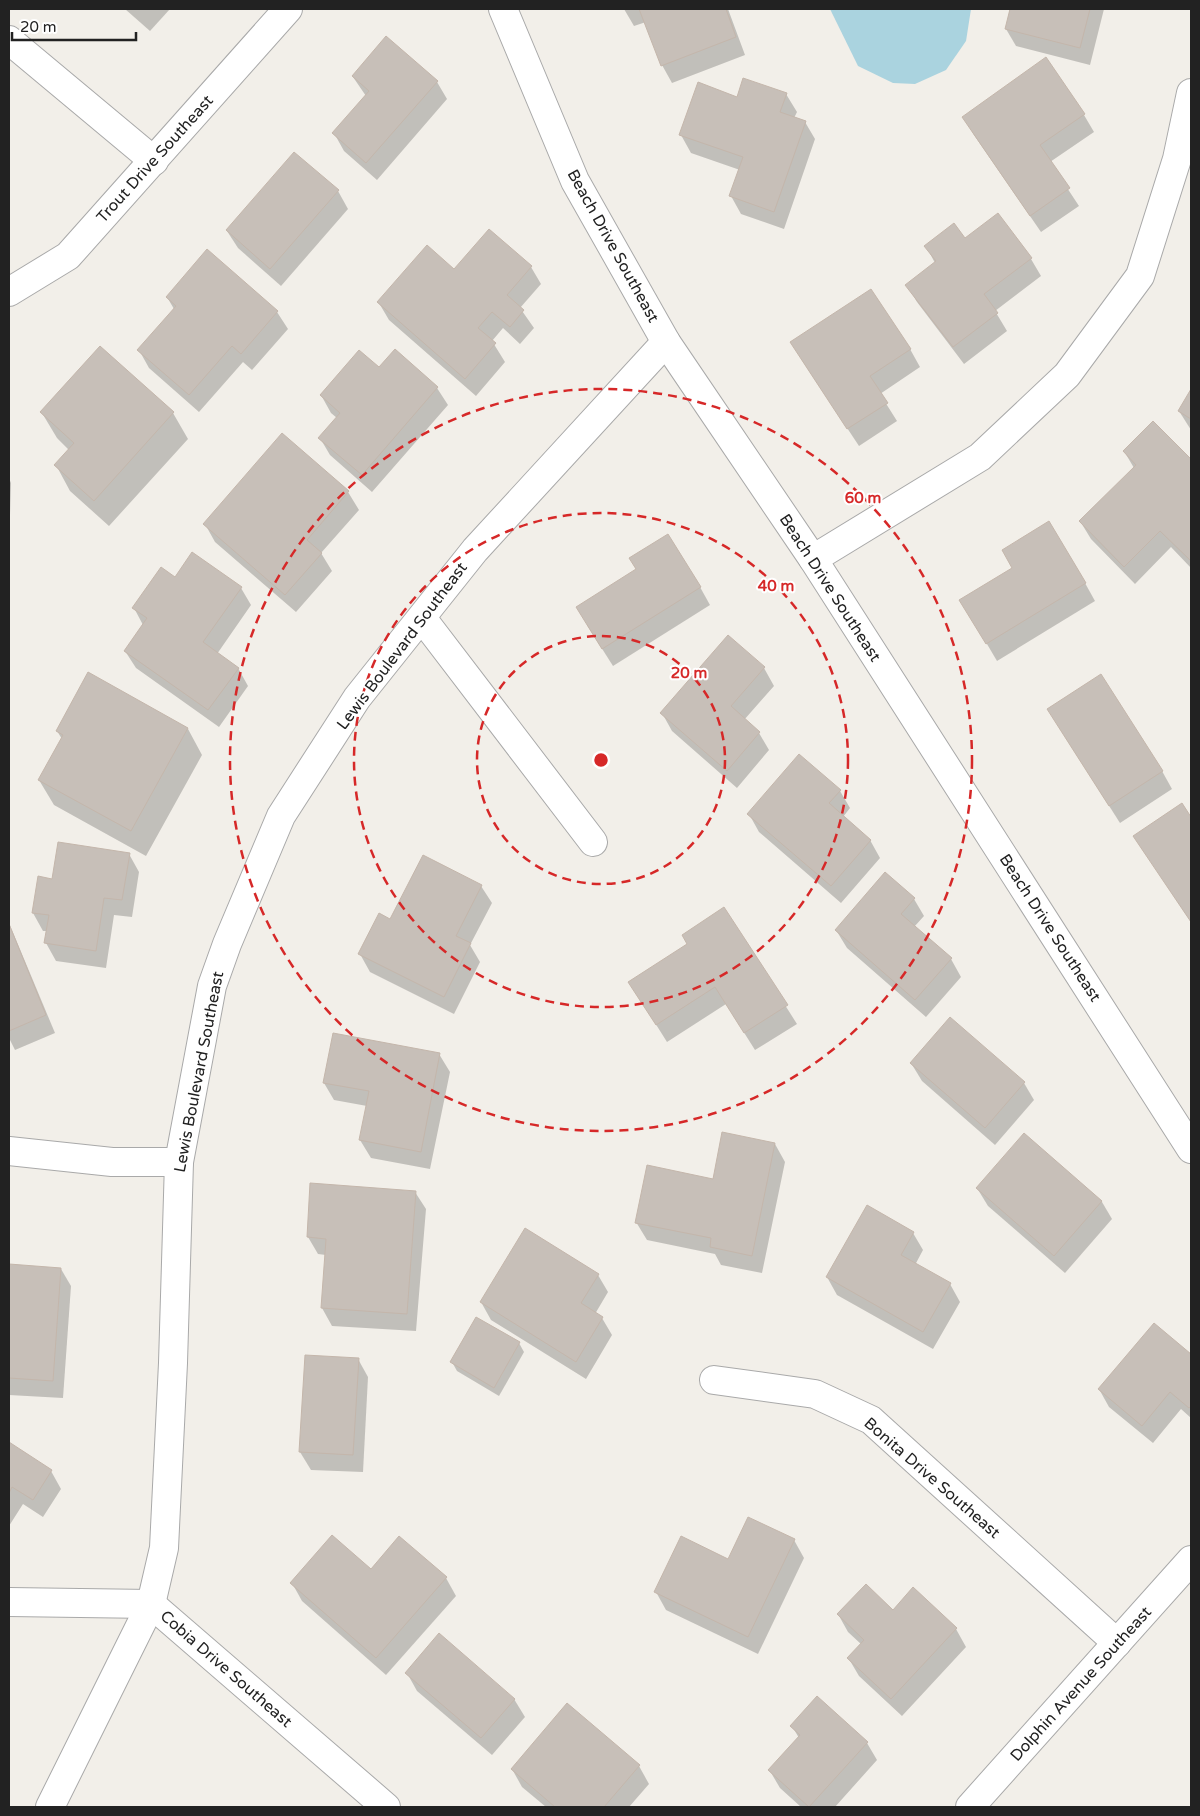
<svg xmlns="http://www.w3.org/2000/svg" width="1200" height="1816" font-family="'Varela Round',sans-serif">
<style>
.water{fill:#aad3df}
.shadow{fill:#0003}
.building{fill:#c7bfb8;stroke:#c4b6ab}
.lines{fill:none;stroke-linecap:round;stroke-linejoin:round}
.minor-casing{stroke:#a9a9a9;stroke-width:30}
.tertiary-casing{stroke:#a9a9a9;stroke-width:30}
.minor{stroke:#fff;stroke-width:28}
.tertiary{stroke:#fff;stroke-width:28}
.ring{fill:none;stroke:#d62828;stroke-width:2.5;stroke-dasharray:9 6}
.labels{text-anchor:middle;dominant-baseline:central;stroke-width:4;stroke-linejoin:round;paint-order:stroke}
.street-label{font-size:16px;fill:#222;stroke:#fff}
.centre{fill:#d62828;stroke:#fff;stroke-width:2.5}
.ring-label{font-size:15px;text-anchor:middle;font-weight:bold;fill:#d62828;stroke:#fff;stroke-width:4;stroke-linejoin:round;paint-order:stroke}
</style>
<rect width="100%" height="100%" fill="#f2efe9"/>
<!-- water -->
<path class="water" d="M 830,9 L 971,9 L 966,41 L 946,70 L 915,84 L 893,83 L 858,66 Z"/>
<!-- shadow -->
<g class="shadow">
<path d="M 125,9 L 170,9 L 150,31 Z"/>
<path d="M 624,9 L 728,9 L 745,55 L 672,83 L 662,65 L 646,22 L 634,26 Z"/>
<path d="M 1010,9 L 1104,9 L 1090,65 L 1016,46 L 1006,29 Z"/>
<path d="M 353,77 L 437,82 L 447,99 L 377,180 L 344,151 L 334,133 L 366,96 Z"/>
<path d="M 786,94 L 797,112 L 794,118 L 805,122 L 815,139 L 784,229 L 741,214 L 731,196 L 740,170 L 691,153 L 681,135 L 738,98 Z"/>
<path d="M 1084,115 L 1094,132 L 1050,162 L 1079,206 L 1041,232 L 974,135 L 964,117 Z"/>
<path d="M 338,191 L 348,209 L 281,286 L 238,248 L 227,231 Z"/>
<path d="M 965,240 L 1031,259 L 1041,276 L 995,311 L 1007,331 L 964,364 L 917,302 L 907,285 L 935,263 L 926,246 Z"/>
<path d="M 207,251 L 277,312 L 288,329 L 252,370 L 243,362 L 199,412 L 149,368 L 139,350 L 174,309 L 167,297 Z"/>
<path d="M 531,267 L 541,284 L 520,308 L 534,328 L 520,344 L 503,328 L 492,341 L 505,362 L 476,396 L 389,320 L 379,303 L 455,271 Z"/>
<path d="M 910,349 L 920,367 L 880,394 L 897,421 L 859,446 L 802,360 Z"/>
<path d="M 395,351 L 437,388 L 448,405 L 372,492 L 330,455 L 320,438 L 337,418 L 331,413 L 321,395 L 380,369 Z"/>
<path d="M 1191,391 L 1191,430 L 1179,411 Z"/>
<path d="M 42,413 L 173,413 L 188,439 L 109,526 L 70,491 L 56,465 L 69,450 L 57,438 Z"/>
<path d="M 1153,422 L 1191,461 L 1191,568 L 1171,547 L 1135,584 L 1091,539 L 1080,521 L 1134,468 L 1124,451 Z"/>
<path d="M 282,435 L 348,492 L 359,510 L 321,553 L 332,571 L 296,612 L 215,542 L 205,524 Z"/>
<path d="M 9,478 L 11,483 L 9,547 Z"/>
<path d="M 1013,568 L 1085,583 L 1095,601 L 997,661 L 961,600 Z"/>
<path d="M 637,570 L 700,587 L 710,605 L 613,666 L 587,625 Z"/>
<path d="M 175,579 L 241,588 L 251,605 L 217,654 L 238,668 L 248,686 L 219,727 L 136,668 L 125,651 L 143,625 L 134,608 Z"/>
<path d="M 764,668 L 774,686 L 744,720 L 759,733 L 769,750 L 737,788 L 672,731 L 662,713 Z"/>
<path d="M 1059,727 L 1162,771 L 1172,789 L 1120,823 Z"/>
<path d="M 188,729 L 202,755 L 146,856 L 54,805 L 39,780 L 62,739 L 57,731 Z"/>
<path d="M 840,791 L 850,808 L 843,817 L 870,840 L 880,858 L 841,903 L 759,832 L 749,814 Z"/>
<path d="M 1181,805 L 1191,819 L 1191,922 L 1135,836 Z"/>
<path d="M 129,854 L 139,872 L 132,917 L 114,915 L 106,968 L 56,961 L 46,943 L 48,931 L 43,931 L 33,913 L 53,880 Z"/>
<path d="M 481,886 L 492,903 L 470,945 L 480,962 L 454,1014 L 370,972 L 360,954 L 391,920 Z"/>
<path d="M 914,899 L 924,916 L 914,927 L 951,959 L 961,977 L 926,1017 L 847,948 L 836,930 Z"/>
<path d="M 724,909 L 797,1024 L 755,1050 L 726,1004 L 667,1042 L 630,983 L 688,944 Z"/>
<path d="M 9,923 L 55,1033 L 15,1050 L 9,1038 Z"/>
<path d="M 439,1054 L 450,1072 L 430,1169 L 371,1158 L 360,1140 L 367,1106 L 334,1100 L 324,1083 Z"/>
<path d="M 911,1063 L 1024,1083 L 1034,1100 L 995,1145 L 922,1081 Z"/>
<path d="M 1024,1134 L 1102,1202 L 1112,1219 L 1065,1273 L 988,1206 L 977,1188 Z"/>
<path d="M 775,1144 L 785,1162 L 762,1273 L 721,1265 L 715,1254 L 647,1240 L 636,1222 Z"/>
<path d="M 415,1192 L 426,1209 L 416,1331 L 332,1326 L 322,1308 L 326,1255 L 318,1254 L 308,1237 Z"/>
<path d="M 913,1233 L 923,1250 L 915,1265 L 950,1284 L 960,1302 L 933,1349 L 837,1295 L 827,1277 Z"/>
<path d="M 9,1266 L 61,1269 L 71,1286 L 63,1398 L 9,1395 Z"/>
<path d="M 598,1275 L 608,1292 L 595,1314 L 602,1318 L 612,1335 L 586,1379 L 491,1320 L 481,1302 Z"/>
<path d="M 1154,1325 L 1191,1356 L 1191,1418 L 1181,1409 L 1153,1443 L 1109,1407 L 1099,1389 Z"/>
<path d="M 519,1343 L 524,1352 L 499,1396 L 457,1371 L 452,1362 Z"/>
<path d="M 306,1357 L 358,1359 L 368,1377 L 363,1472 L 311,1470 L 300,1452 Z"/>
<path d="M 9,1443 L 51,1471 L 61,1489 L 43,1517 L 23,1504 L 9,1526 Z"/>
<path d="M 794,1540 L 804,1558 L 758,1654 L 666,1610 L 656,1592 L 729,1560 Z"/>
<path d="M 446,1578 L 456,1596 L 386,1675 L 302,1601 L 292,1583 Z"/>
<path d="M 893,1611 L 956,1629 L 966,1647 L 902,1716 L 859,1676 L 849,1659 L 862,1645 L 848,1632 L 838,1614 Z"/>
<path d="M 407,1673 L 514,1699 L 525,1717 L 492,1755 L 417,1691 Z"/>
<path d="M 792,1726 L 867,1743 L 877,1760 L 835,1807 L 801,1807 L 780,1788 L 770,1771 L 799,1738 Z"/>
<path d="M 639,1766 L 649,1784 L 629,1807 L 546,1807 L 522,1787 L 512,1769 Z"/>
</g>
<!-- building -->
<g class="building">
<path d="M 639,9 L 726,9 L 736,37 L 661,66 Z"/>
<path d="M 1010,9 L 1090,9 L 1080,48 L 1005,29 Z"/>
<path d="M 386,36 L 438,81 L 366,163 L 332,133 L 369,91 L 352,76 Z"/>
<path d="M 1046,57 L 1085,114 L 1040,145 L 1070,188 L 1030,216 L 962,117 Z"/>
<path d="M 743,78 L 787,93 L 780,112 L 806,121 L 774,212 L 729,196 L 743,157 L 679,135 L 698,82 L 737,97 Z"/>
<path d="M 294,152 L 339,190 L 270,269 L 226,230 Z"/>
<path d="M 998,213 L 1032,258 L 984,294 L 998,313 L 953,347 L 905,285 L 936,261 L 924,246 L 954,223 L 965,238 Z"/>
<path d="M 489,229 L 532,266 L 507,295 L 524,310 L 510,327 L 492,312 L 478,328 L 496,343 L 465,379 L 377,302 L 427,245 L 454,269 Z"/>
<path d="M 207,249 L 278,311 L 241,354 L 232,346 L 189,395 L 137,350 L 176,306 L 166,297 Z"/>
<path d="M 871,289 L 911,349 L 870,376 L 888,403 L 847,429 L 790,342 Z"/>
<path d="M 100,346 L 174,412 L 94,501 L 54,465 L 74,443 L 40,412 Z"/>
<path d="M 395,349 L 438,387 L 362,475 L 318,438 L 340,413 L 320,395 L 359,350 L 379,367 Z"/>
<path d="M 1191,389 L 1191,419 L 1178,411 Z"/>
<path d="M 1153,421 L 1191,459 L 1191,561 L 1160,531 L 1124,567 L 1079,521 L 1136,465 L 1123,451 Z"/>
<path d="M 282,433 L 349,491 L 307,540 L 322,553 L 285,595 L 203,524 Z"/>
<path d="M 1049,521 L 1086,583 L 986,644 L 959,600 L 1012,568 L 1002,550 Z"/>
<path d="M 668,534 L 701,587 L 602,649 L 576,607 L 636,569 L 629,558 Z"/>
<path d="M 192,552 L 242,587 L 203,642 L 239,668 L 208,710 L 124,651 L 147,618 L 132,608 L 161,567 L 175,577 Z"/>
<path d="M 728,635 L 765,667 L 731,706 L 760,732 L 727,771 L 660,713 Z"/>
<path d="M 88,672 L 188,728 L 131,831 L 38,780 L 63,735 L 56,731 Z"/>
<path d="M 1101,674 L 1163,771 L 1109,806 L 1047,709 Z"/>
<path d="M 799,754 L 841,790 L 829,803 L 871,840 L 831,886 L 747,814 Z"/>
<path d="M 1182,803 L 1191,817 L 1191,922 L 1133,836 Z"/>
<path d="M 58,842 L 130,853 L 122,900 L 104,898 L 96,951 L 44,943 L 49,915 L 32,913 L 38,876 L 52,879 Z"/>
<path d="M 423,855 L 482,885 L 456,936 L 471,943 L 444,997 L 358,954 L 379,913 L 390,919 Z"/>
<path d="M 885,872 L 915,898 L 901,914 L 952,958 L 915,1000 L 835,930 Z"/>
<path d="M 724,907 L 788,1005 L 744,1033 L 715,987 L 656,1025 L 628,982 L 687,944 L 682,935 Z"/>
<path d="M 9,924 L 46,1015 L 9,1031 Z"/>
<path d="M 950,1017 L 1025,1082 L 985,1128 L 910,1063 Z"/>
<path d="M 333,1033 L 440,1053 L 421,1152 L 359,1140 L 369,1091 L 323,1083 Z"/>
<path d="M 722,1132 L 775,1143 L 752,1256 L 710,1247 L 711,1238 L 635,1223 L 647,1165 L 713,1179 Z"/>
<path d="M 1024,1133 L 1102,1201 L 1054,1256 L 976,1188 Z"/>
<path d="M 310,1183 L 416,1191 L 407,1314 L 321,1308 L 326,1239 L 307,1237 Z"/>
<path d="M 867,1205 L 914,1232 L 901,1255 L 951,1283 L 923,1332 L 826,1277 Z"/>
<path d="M 525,1228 L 599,1274 L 581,1303 L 603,1317 L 576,1362 L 480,1302 Z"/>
<path d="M 9,1264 L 61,1268 L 53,1381 L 9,1378 Z"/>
<path d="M 476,1317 L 520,1342 L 494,1388 L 450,1362 Z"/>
<path d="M 1154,1323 L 1191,1354 L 1191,1406 L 1189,1408 L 1170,1392 L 1142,1426 L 1098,1389 Z"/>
<path d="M 305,1355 L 359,1358 L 353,1455 L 299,1452 Z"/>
<path d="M 9,1442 L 52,1470 L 33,1500 L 12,1487 L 9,1493 Z"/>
<path d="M 748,1517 L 795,1539 L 748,1637 L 654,1592 L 681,1536 L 728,1559 Z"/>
<path d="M 332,1535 L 371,1569 L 399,1536 L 447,1577 L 376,1658 L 290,1583 Z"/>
<path d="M 866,1584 L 893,1610 L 913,1587 L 957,1628 L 891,1699 L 847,1658 L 864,1640 L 837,1614 Z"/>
<path d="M 439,1633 L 515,1699 L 481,1738 L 405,1673 Z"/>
<path d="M 817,1696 L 868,1742 L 809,1807 L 768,1770 L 800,1735 L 790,1726 Z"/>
<path d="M 567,1703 L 640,1765 L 604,1807 L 555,1807 L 511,1769 Z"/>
</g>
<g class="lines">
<defs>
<g id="minor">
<path d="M 503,9 L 575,181 L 666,342 L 813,559 L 1191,1149"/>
<path d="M 9,40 L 154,161"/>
<path d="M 9,292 L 68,256 L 288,9"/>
<path d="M 813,559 L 980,457 L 1067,375 L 1140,276 L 1177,159 L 1191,93"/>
<path d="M 422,618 L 593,842"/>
<path d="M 714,1380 L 815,1394 L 871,1420 L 1117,1643"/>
<path d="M 9,1602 L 151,1604 L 386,1807"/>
<path d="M 970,1807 L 1191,1560"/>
</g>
<g id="tertiary">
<path d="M 9,1151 L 112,1162 L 179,1162"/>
<path d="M 50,1807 L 151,1604 L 164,1548 L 173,1363 L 179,1162 L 212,986 L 227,944 L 281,816 L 357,698 L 475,550 L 666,342"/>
</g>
</defs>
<!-- minor casing -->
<use href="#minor" class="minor-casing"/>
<!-- tertiary casing -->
<use href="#tertiary" class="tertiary-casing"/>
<!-- minor -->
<use href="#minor" class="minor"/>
<!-- tertiary -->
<use href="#tertiary" class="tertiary"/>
</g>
<!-- distance rings -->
<g class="ring">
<circle cx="601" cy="760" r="124"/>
<circle cx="601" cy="760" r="247"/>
<circle cx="601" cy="760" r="371"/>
</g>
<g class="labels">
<!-- street labels -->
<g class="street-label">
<text transform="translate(155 159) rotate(-48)">Trout Drive Southeast</text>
<text transform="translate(613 246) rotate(61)">Beach Drive Southeast</text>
<text transform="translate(830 588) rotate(57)">Beach Drive Southeast</text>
<text transform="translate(402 646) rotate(-53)">Lewis Boulevard Southeast</text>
<text transform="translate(1050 928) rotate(57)">Beach Drive Southeast</text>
<text transform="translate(199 1072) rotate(-79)">Lewis Boulevard Southeast</text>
<text transform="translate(932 1478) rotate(41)">Bonita Drive Southeast</text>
<text transform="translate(226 1669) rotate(41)">Cobia Drive Southeast</text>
<text transform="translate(1081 1684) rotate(-48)">Dolphin Avenue Southeast</text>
</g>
</g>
<circle cx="601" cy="760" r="8" class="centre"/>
<g class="ring-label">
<text x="863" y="503">60 m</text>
<text x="776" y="591">40 m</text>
<text x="689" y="678">20 m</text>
</g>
<!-- border -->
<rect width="1200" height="1816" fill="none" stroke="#222222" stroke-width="20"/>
<!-- scale -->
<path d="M12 32v8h124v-8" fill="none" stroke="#222222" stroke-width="2.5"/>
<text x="20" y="32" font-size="15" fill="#222222" stroke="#ffffff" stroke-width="4" paint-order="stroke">20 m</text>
</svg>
